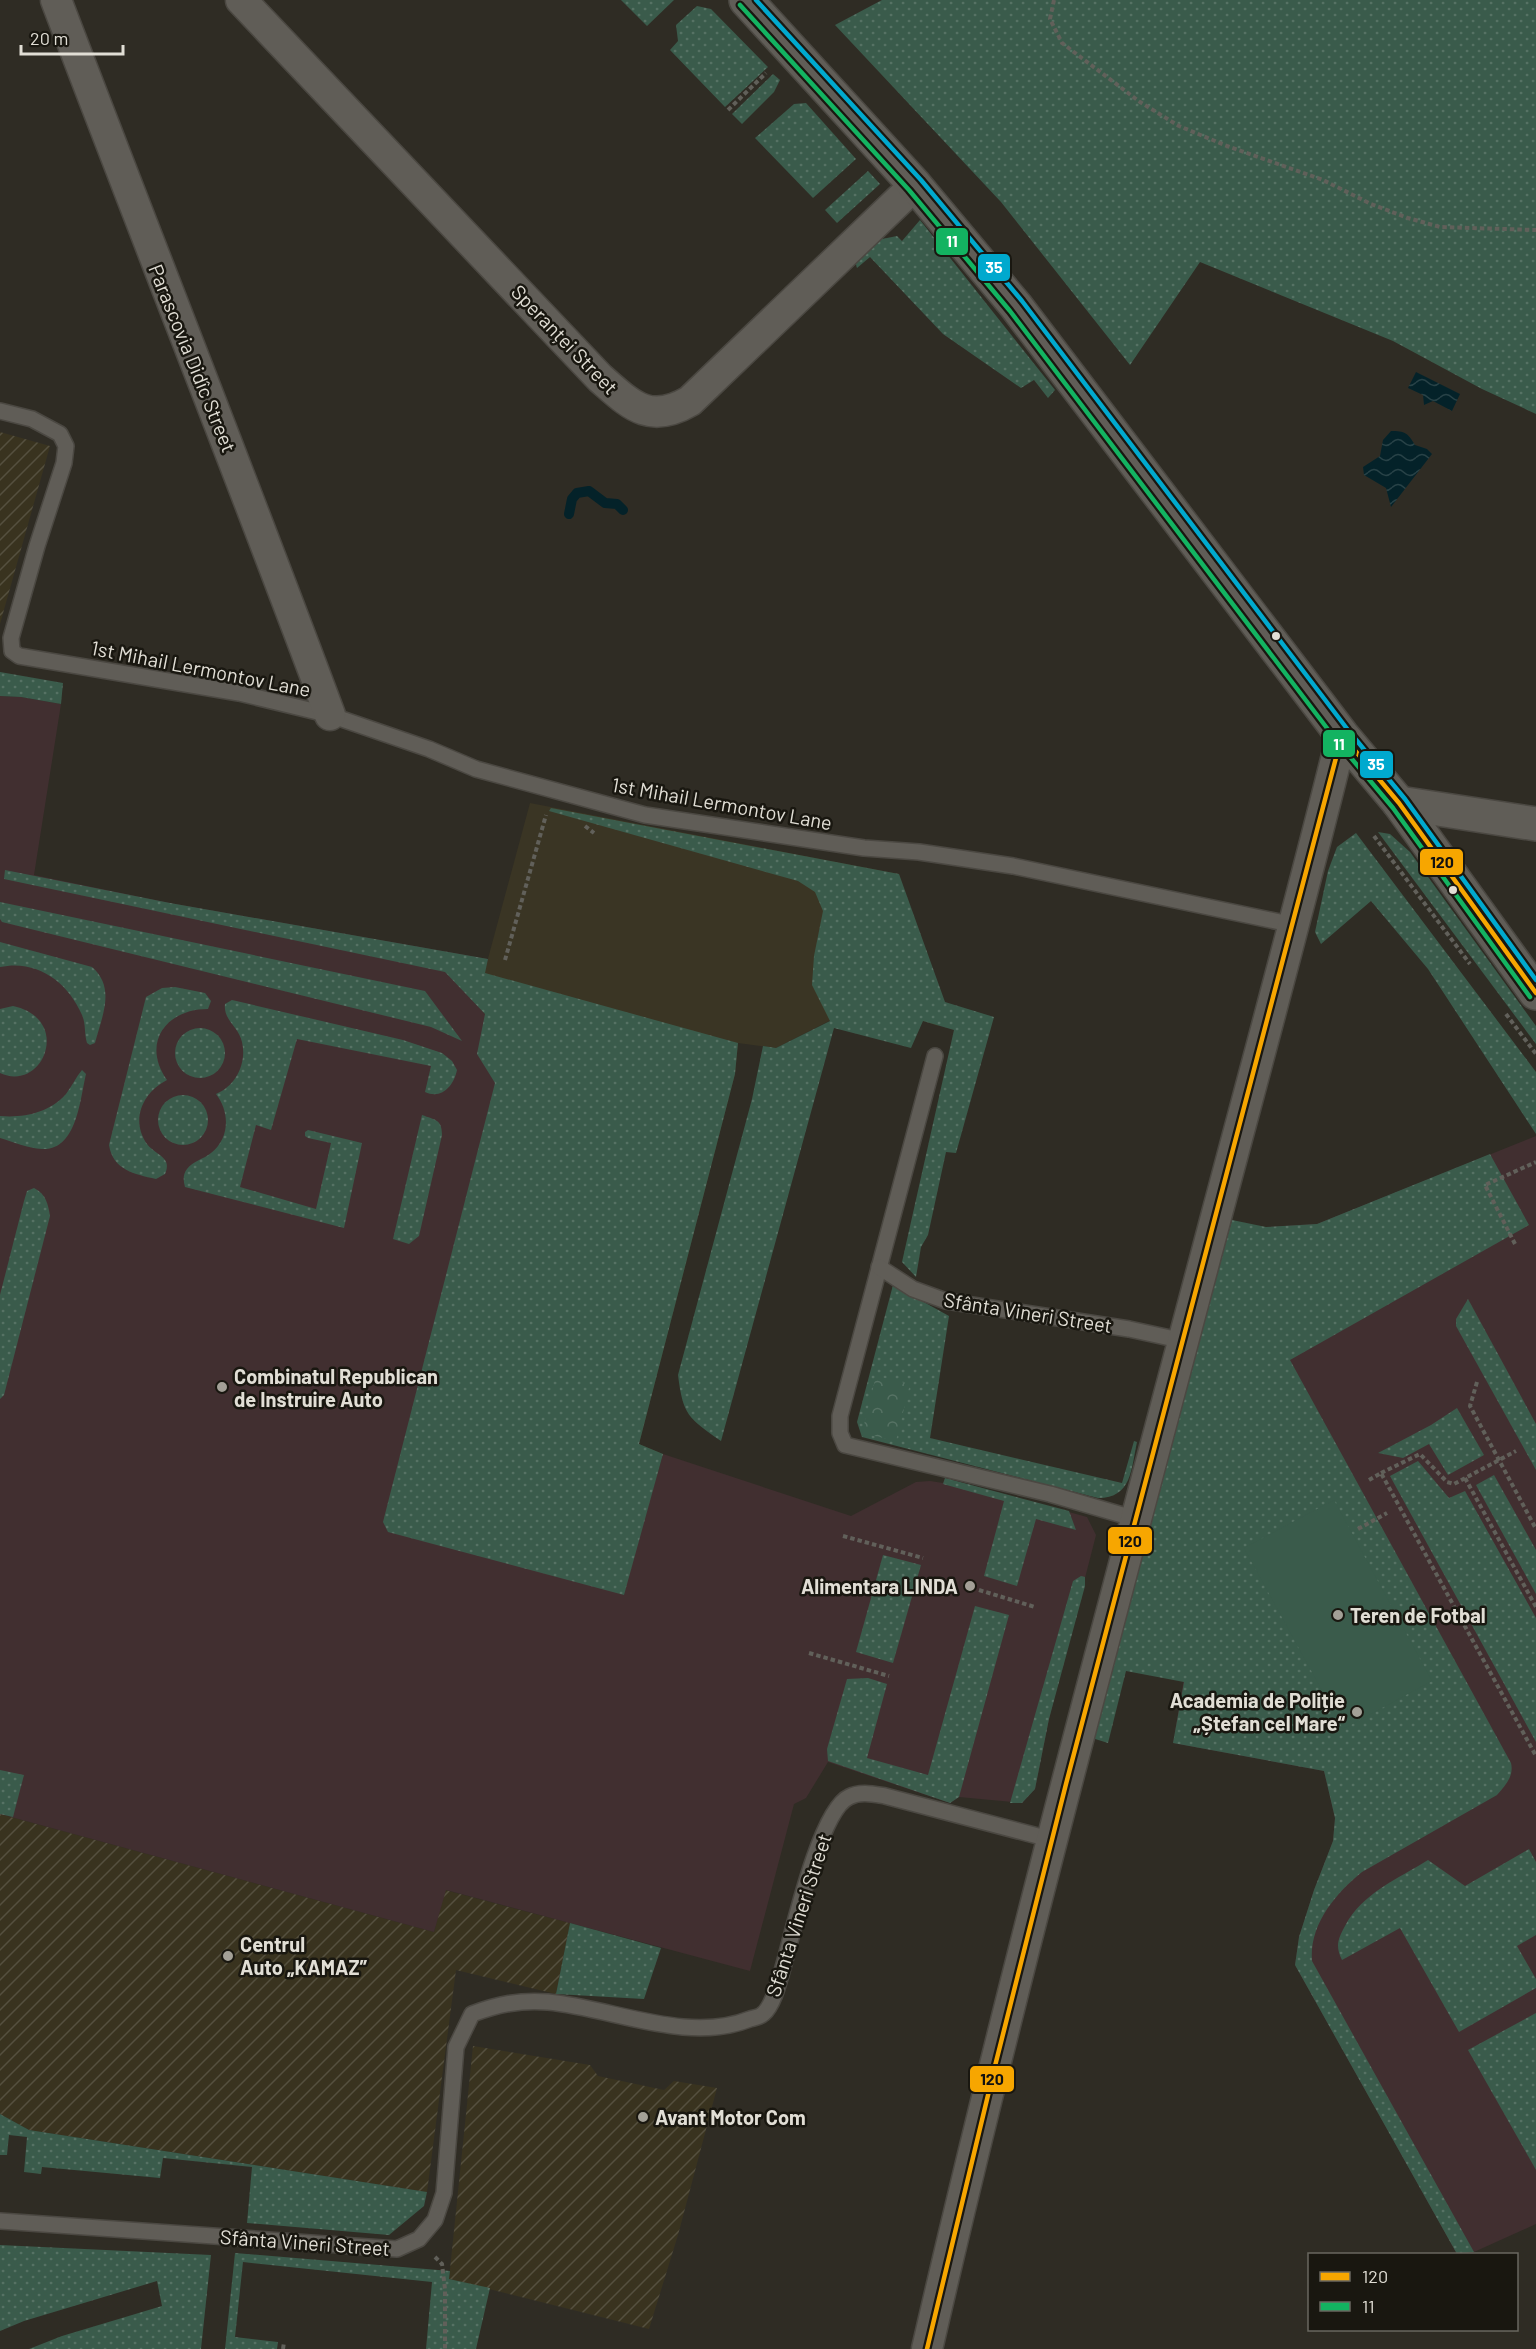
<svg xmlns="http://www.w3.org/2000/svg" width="1536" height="2349" font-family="Barlow,sans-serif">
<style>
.commercial{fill:#3a3524}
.industrial{fill:url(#industrial-furrows)}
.education{fill:#412f30}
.grass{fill:url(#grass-dots)}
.park{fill:url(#park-crowns)}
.pitch{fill:#3a5b4b}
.water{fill:url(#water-waves)}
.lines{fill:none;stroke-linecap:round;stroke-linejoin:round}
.stream{stroke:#042229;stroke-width:10}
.service-casing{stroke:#4b4842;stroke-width:18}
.minor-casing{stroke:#4b4842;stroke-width:33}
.tertiary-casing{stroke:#4b4842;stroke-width:36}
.path{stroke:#61605a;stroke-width:4;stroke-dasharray:4.5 3;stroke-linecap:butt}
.service{stroke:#605d57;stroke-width:15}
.minor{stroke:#605d57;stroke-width:30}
.tertiary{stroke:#605d57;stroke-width:33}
.bus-1-casing{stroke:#191710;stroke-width:9}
.bus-2-casing{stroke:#191710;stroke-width:9}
.bus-3-casing{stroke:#191710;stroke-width:9}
.bus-1{stroke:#f7a600;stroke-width:4.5}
.bus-2{stroke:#13b361;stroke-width:4.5}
.bus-3{stroke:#00a9ce;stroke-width:4.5}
.bus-dot{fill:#e1ded5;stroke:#191710;stroke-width:2}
.poi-dot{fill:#a3a097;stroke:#191710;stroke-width:2}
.labels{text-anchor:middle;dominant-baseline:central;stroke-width:5;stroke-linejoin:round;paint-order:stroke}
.street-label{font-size:20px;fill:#e1ded5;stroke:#191710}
.poi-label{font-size:20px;font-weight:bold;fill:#e1ded5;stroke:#191710;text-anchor:start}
.line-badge{stroke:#191710;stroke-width:2}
.badge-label{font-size:16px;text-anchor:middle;font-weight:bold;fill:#fff}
.pale-badge-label{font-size:16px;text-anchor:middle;font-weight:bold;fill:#111}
</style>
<defs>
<pattern id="industrial-furrows" width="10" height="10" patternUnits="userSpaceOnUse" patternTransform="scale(1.5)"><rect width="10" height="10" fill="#39331f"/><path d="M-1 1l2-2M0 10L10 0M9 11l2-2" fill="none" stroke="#55503f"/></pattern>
<pattern id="grass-dots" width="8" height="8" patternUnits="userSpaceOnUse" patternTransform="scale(1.5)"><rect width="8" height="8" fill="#3a5b4b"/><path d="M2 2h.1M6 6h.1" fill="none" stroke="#567264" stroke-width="1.8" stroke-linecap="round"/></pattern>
<pattern id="park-crowns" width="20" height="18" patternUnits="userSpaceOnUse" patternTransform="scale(1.5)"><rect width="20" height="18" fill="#3a5b4b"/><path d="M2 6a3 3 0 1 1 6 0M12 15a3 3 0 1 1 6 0" fill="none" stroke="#567264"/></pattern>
<pattern id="water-waves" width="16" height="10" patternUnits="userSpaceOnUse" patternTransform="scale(1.5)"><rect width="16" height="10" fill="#042229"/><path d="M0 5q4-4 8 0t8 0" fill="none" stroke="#284247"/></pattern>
</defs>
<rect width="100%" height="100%" fill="#2f2c24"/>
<!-- commercial -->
<path class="commercial" d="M 530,803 L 899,874 L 938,1026 L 923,1021 L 841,1015 L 776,1048 L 738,1043 L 735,1074 L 639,1444 L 663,1454 L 626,1584 L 476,1003 Z"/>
<!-- industrial -->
<g class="industrial">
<path d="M 0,432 L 50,446 L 0,624 Z"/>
<path d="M 0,1814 L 434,1932 L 445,1890 L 570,1923 L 556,1994 L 456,1970 L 427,2192 L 29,2130 L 0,2114 Z"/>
<path d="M 473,2046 L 590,2065 L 598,2076 L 664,2090 L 674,2081 L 717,2088 L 678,2235 L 649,2329 L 449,2279 Z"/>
</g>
<!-- education -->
<g class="education">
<path d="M 0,696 L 21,697 L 61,704 L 34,875 L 170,903 L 488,959 L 476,1003 L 521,1060 L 626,1583 L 663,1454 L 851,1516 L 916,1482 L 930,1481 L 943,1483 L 945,1478 L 1087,1517 L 1096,1535 L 1049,1719 L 1035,1789 L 1022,1803 L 959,1797 L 950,1803 L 828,1762 L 806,1798 L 794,1804 L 750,1971 L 446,1890 L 434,1932 L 0,1814 Z"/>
<path d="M 1536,1136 L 1536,2224 L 1474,2252 L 1457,2254 L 1295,1965 L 1299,1937 L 1314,1890 L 1333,1841 L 1335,1818 L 1324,1771 L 1173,1743 L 1214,1502 L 1266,1227 L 1317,1224 Z"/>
</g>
<!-- grass -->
<g class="grass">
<path d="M 621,0 L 674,0 L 647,26 Z"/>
<path d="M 882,0 L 1536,0 L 1536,414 L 1482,389 L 1393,341 L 1200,262 L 1130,365 L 1001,202 L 835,25 Z"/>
<path d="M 697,6 L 711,9 L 768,67 L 725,107 L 670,50 L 678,41 L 676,25 Z"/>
<path d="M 773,74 L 780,80 L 774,92 L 742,124 L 732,114 Z"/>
<path d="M 806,103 L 856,159 L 813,198 L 755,138 L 794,104 Z"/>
<path d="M 868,171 L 880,184 L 837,223 L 825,210 Z"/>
<path d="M 920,220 L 1055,390 L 1048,398 L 1034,380 L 1021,388 L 943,334 L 870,257 L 857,268 L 855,261 L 877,240 L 897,236 L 902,241 Z"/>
<path d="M 0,672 L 63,683 L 61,704 L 21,697 L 0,696 Z"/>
<path d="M 551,808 L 899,874 L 945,1002 L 994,1017 L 956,1153 L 946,1152 L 928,1235 L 921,1247 L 916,1277 L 902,1262 L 954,1030 L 923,1021 L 911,1048 L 834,1028 L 721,1441 C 688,1418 683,1415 678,1375 L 752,1099 L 763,1046 L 776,1048 L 830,1021 L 812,985 L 814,956 L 823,911 L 815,892 L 798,881 L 549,811 Z"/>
<path d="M 1378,832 L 1390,834 L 1410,852 L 1536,1026 L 1536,1044 Z"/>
<path d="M 1356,833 L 1536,1072 L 1536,1134 L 1428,969 L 1371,901 L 1321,944 L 1315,932 L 1328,871 L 1337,847 Z"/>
<path d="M 5,870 L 170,903 L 488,959 L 485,973 L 738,1043 L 735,1074 L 639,1444 L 663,1454 L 624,1595 L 388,1532 L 383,1522 L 495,1083 L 477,1054 L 485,1014 L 445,972 L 4,879 Z"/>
<path d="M 0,902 L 425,991 L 462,1041 L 431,1027 L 2,922 L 0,919 Z"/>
<path d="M 0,942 L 92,967 C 116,988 102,1016 95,1043 L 90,1045 L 87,1043 C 84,1033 86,1024 82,1015 C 68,982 37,959 0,967 Z"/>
<path d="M 175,987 L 205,993 L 211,1001 L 208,1009 C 166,1009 141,1043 167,1080 C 143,1092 130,1120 147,1144 C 152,1151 161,1154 165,1160 C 168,1164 167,1170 165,1174 L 156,1179 C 134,1174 113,1170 109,1145 L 146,997 L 162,988 Z"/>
<path d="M 232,1000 L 403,1040 L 442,1053 L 452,1061 L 457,1070 C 454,1085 442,1100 425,1092 L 431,1066 L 297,1039 L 271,1130 L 256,1125 L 240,1187 L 316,1209 L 331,1143 L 308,1138 L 305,1136 L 305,1132 L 308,1130 L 362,1143 L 344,1228 L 185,1187 C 183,1180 183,1174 187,1169 C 193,1161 204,1159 211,1153 C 230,1138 230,1112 216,1094 C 236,1086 247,1063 242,1042 C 239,1027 223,1020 225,1004 Z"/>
<path d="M 13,1006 C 73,1019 43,1093 0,1073 L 0,1009 Z"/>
<circle cx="200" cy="1053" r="25"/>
<path d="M 82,1070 L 86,1074 C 80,1099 77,1151 42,1149 C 28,1148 13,1142 0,1138 L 0,1116 C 24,1118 49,1113 66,1094 C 72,1086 76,1077 82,1070 Z"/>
<circle cx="183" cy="1120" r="25"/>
<path d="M 422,1115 C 435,1120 442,1119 442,1135 L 419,1236 L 409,1244 L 393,1239 Z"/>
<path d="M 1490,1154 L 1529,1225 L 1290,1360 L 1511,1763 C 1514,1776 1506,1785 1497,1795 L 1362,1872 C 1335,1894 1309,1925 1312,1961 L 1474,2252 L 1457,2254 L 1295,1965 L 1299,1937 L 1314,1890 L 1333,1841 L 1335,1818 L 1324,1771 L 1173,1743 L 1184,1682 L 1126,1671 L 1108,1743 L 1092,1738 L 1110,1664 L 1232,1220 L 1266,1227 L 1317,1224 Z"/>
<path d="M 34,1188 C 46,1194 48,1204 50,1216 L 4,1395 L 0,1399 L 0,1295 L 24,1201 L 27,1191 Z"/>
<path d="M 893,1285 L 949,1316 L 930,1438 L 1122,1483 L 1134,1441 L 1137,1442 C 1131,1469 1132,1498 1098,1498 L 862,1437 L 857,1422 Z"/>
<path d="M 1468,1299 L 1536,1424 L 1536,1470 L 1456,1326 L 1456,1319 Z"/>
<path d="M 1457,1408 L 1484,1455 L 1448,1475 L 1429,1444 L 1403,1458 L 1378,1453 L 1431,1425 Z"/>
<path d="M 1418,1461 L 1449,1498 L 1465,1491 L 1536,1618 L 1536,1742 L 1390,1476 Z"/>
<path d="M 1494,1475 L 1536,1550 L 1536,1594 L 1476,1485 Z"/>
<path d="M 945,1478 L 1069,1511 L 1076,1530 L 1036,1519 L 1017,1586 L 984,1576 L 1004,1501 L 943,1484 Z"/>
<path d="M 883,1555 L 921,1565 L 893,1663 L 856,1652 Z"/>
<path d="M 1081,1576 L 1085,1577 L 1085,1586 L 1049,1719 L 1035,1789 L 1022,1803 L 1010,1803 L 1073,1581 Z"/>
<path d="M 975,1606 L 1009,1615 L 959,1797 L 950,1803 L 828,1761 L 827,1749 L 847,1679 L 868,1678 L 887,1684 L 867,1758 L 928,1775 Z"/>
<path d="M 0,1770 L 24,1775 L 13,1817 L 0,1814 Z"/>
<path d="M 1529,1849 L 1536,1862 L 1536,1935 L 1517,1946 L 1536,1979 L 1536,1988 L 1459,2032 L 1400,1928 L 1342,1960 C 1335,1946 1338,1939 1345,1926 C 1362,1893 1398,1879 1428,1860 L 1465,1886 Z"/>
<path d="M 570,1923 L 661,1948 L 644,1999 L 556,1994 Z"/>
<path d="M 1536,2013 L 1536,2170 L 1468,2050 Z"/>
<path d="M 0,2114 L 29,2130 L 427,2192 L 424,2206 L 389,2235 L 247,2223 L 252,2167 L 163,2158 L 160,2178 L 42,2167 L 41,2174 L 24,2172 L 27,2137 L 9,2135 L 7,2155 L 0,2155 Z"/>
<path d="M 0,2245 L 211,2255 L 201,2349 L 29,2349 L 62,2336 L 162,2306 L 157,2281 L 24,2321 L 0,2331 Z"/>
<path d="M 235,2253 L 450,2271 L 449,2279 L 490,2288 L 476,2349 L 426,2349 L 432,2282 L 243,2262 L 235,2337 L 278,2342 L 277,2349 L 225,2349 Z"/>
</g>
<!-- park -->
<path class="park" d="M 876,1376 L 910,1384 L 896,1441 L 862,1433 Z"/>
<!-- pitch -->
<path class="pitch" d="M 1334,1500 L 1432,1681 L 1343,1729 L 1244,1548 Z"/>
<!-- water -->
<g class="water">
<path d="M 1416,372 L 1460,394 L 1452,411 L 1433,401 L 1424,405 L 1423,395 L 1408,388 Z"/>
<path d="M 1391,431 C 1405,431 1408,433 1415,445 L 1427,449 L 1432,454 L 1391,507 L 1386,488 L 1364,475 L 1363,467 L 1380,456 L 1383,440 Z"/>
</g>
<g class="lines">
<!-- stream -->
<path class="stream" d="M 569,514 L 572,499 L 577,493 L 589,491 L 605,503 L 617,504 L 623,510"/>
<defs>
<g id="service">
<path d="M 0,411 L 32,419 L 60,434 L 66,446 L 64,463 L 37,546 L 11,638 L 12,651 L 19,656 L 239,693 L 330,715 L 429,749 L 476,769 L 645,815 L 864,848 L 919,852 L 1013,866 L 1294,925"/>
<path d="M 935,1056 L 840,1416 L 840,1433 L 845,1445 L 1050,1494 L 1136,1519"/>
<path d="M 879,1267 L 913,1289 L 946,1301 L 1129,1329 L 1184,1341"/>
<path d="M 0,2221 L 397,2249 L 419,2239 L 435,2220 L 444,2193 L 456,2047 L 472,2014 C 499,2004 519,2000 548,2002 C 613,2008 687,2044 750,2019 C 753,2018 760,2017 763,2014 C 774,2005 780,1978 784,1964 C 793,1932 820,1810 849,1797 C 860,1791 873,1794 885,1796 L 1053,1840"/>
</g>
<g id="minor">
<path d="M 56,0 C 147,239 241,476 330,715"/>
<path d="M 241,0 L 600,378 C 631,405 649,425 690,401 L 915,185"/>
<path d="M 927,2349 C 1014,1971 1116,1596 1215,1221 C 1258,1059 1302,898 1342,735"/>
</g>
<g id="tertiary">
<path d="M 746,0 L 915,185 L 1016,306 L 1342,735 L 1399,803 L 1536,993"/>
<path d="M 1399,803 L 1536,824"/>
</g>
</defs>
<!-- service casing -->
<use href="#service" class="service-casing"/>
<!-- minor casing -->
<use href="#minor" class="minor-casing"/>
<!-- tertiary casing -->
<use href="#tertiary" class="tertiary-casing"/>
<!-- path -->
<g class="path">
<path d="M 1054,0 L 1050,19 L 1062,43 L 1140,102 L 1179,126 L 1227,146 L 1323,180 L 1371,204 L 1408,218 L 1440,227 L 1536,230"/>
<path d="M 728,110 L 766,73"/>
<path d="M 585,826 L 594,833"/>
<path d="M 1374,836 L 1470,964"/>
<path d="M 505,960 L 546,815"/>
<path d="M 1506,1014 L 1536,1054"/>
<path d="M 1515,1244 L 1485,1185 L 1536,1162"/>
<path d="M 1477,1382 L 1470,1406 L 1536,1529"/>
<path d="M 1381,1473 L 1420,1454 L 1447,1482 L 1454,1484 L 1516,1451"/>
<path d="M 1465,1478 L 1536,1607"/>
<path d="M 1369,1480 L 1381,1473 L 1536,1756"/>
<path d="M 1358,1529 L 1387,1513"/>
<path d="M 843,1536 L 923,1558"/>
<path d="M 979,1590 L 1035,1607"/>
<path d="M 809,1653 L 889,1676"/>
<path d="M 435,2257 L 442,2264 L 445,2289 L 445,2349"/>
<path d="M 283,2349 L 284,2342"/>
</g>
<!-- service -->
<use href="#service" class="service"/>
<!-- minor -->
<use href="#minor" class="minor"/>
<!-- tertiary -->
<use href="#tertiary" class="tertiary"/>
<defs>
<g id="bus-1">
<path d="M 1342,735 L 1399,803 L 1536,993"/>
<path d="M 927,2349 L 995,2066 L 1066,1784 L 1342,735"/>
</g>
<path id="bus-2" d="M 740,5 L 909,190 L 1010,311 L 1336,740 L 1393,808 L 1530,997"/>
<path id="bus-3" d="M 756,0 L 921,180 L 1022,301 L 1348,730 L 1405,799 L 1536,980"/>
</defs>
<!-- bus-1 casing -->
<use href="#bus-1" class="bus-1-casing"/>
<!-- bus-2 casing -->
<use href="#bus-2" class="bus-2-casing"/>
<!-- bus-3 casing -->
<use href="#bus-3" class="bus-3-casing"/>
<!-- bus-1 -->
<use href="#bus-1" class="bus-1"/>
<!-- bus-2 -->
<use href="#bus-2" class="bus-2"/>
<!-- bus-3 -->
<use href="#bus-3" class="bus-3"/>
</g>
<!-- markers -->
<g class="bus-dot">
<circle cx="1276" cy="636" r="5"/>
<circle cx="1453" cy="890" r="5"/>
</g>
<g class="poi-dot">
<circle cx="222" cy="1387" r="6"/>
<circle cx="970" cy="1586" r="6"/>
<circle cx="1338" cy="1615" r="6"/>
<circle cx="1357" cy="1712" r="6"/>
<circle cx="228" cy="1956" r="6"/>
<circle cx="643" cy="2117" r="6"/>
</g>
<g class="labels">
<!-- street labels -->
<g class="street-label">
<text transform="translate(565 339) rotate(46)">Speranței Street</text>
<text transform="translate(193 358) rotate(68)">Parascovia Didîc Street</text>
<text transform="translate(201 668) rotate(11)">1st Mihail Lermontov Lane</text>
<text transform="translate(722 803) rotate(10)">1st Mihail Lermontov Lane</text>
<text transform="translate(1028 1312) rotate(9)">Sfânta Vineri Street</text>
<text transform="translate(798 1915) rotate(-72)">Sfânta Vineri Street</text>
<text transform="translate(305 2242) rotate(4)">Sfânta Vineri Street</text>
</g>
<!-- poi labels -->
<g class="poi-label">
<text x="234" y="1376">Combinatul Republican<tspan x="234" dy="23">de Instruire Auto</tspan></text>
<text x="958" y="1586" text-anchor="end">Alimentara LINDA</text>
<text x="1350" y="1615">Teren de Fotbal</text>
<text x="1345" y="1700" text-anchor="end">Academia de Poliție<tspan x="1345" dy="23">„Ștefan cel Mare“</tspan></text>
<text x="240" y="1944">Centrul<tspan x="240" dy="23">Auto „KAMAZ”</tspan></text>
<text x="655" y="2117">Avant Motor Com</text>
</g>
</g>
<g class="line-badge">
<rect x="935" y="227" width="34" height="29" rx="6" fill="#13b361"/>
<rect x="977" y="253" width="34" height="29" rx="6" fill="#00a9ce"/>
<rect x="1322" y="729" width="34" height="29" rx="6" fill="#13b361"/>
<rect x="1359" y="750" width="35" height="29" rx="6" fill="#00a9ce"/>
<rect x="1419" y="848" width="45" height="28" rx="6" fill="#f7a600"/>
<rect x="1107" y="1526" width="46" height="29" rx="6" fill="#f7a600"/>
<rect x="969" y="2065" width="46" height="28" rx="6" fill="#f7a600"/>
</g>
<g class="badge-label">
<text x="952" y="247">11</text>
<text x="994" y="273">35</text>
<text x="1339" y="750">11</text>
<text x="1376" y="770">35</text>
</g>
<g class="pale-badge-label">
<text x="1442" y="868">120</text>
<text x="1130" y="1547">120</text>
<text x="992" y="2085">120</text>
</g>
<!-- legend -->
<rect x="1308" y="2253" width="210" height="78" fill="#191710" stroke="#69675f" stroke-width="1.5"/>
<rect x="1320" y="2272" width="30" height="9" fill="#f7a600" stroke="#69675f" stroke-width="1.5"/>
<text x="1362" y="2283" font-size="18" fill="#e1ded5">120</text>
<rect x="1320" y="2302" width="30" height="9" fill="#13b361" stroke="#69675f" stroke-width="1.5"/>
<text x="1362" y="2313" font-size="18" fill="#e1ded5">11</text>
<!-- scale -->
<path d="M21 45v9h102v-9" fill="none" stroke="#e1ded5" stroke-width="3"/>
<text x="30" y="45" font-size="18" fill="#e1ded5" stroke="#191710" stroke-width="4.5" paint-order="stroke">20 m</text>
</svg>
